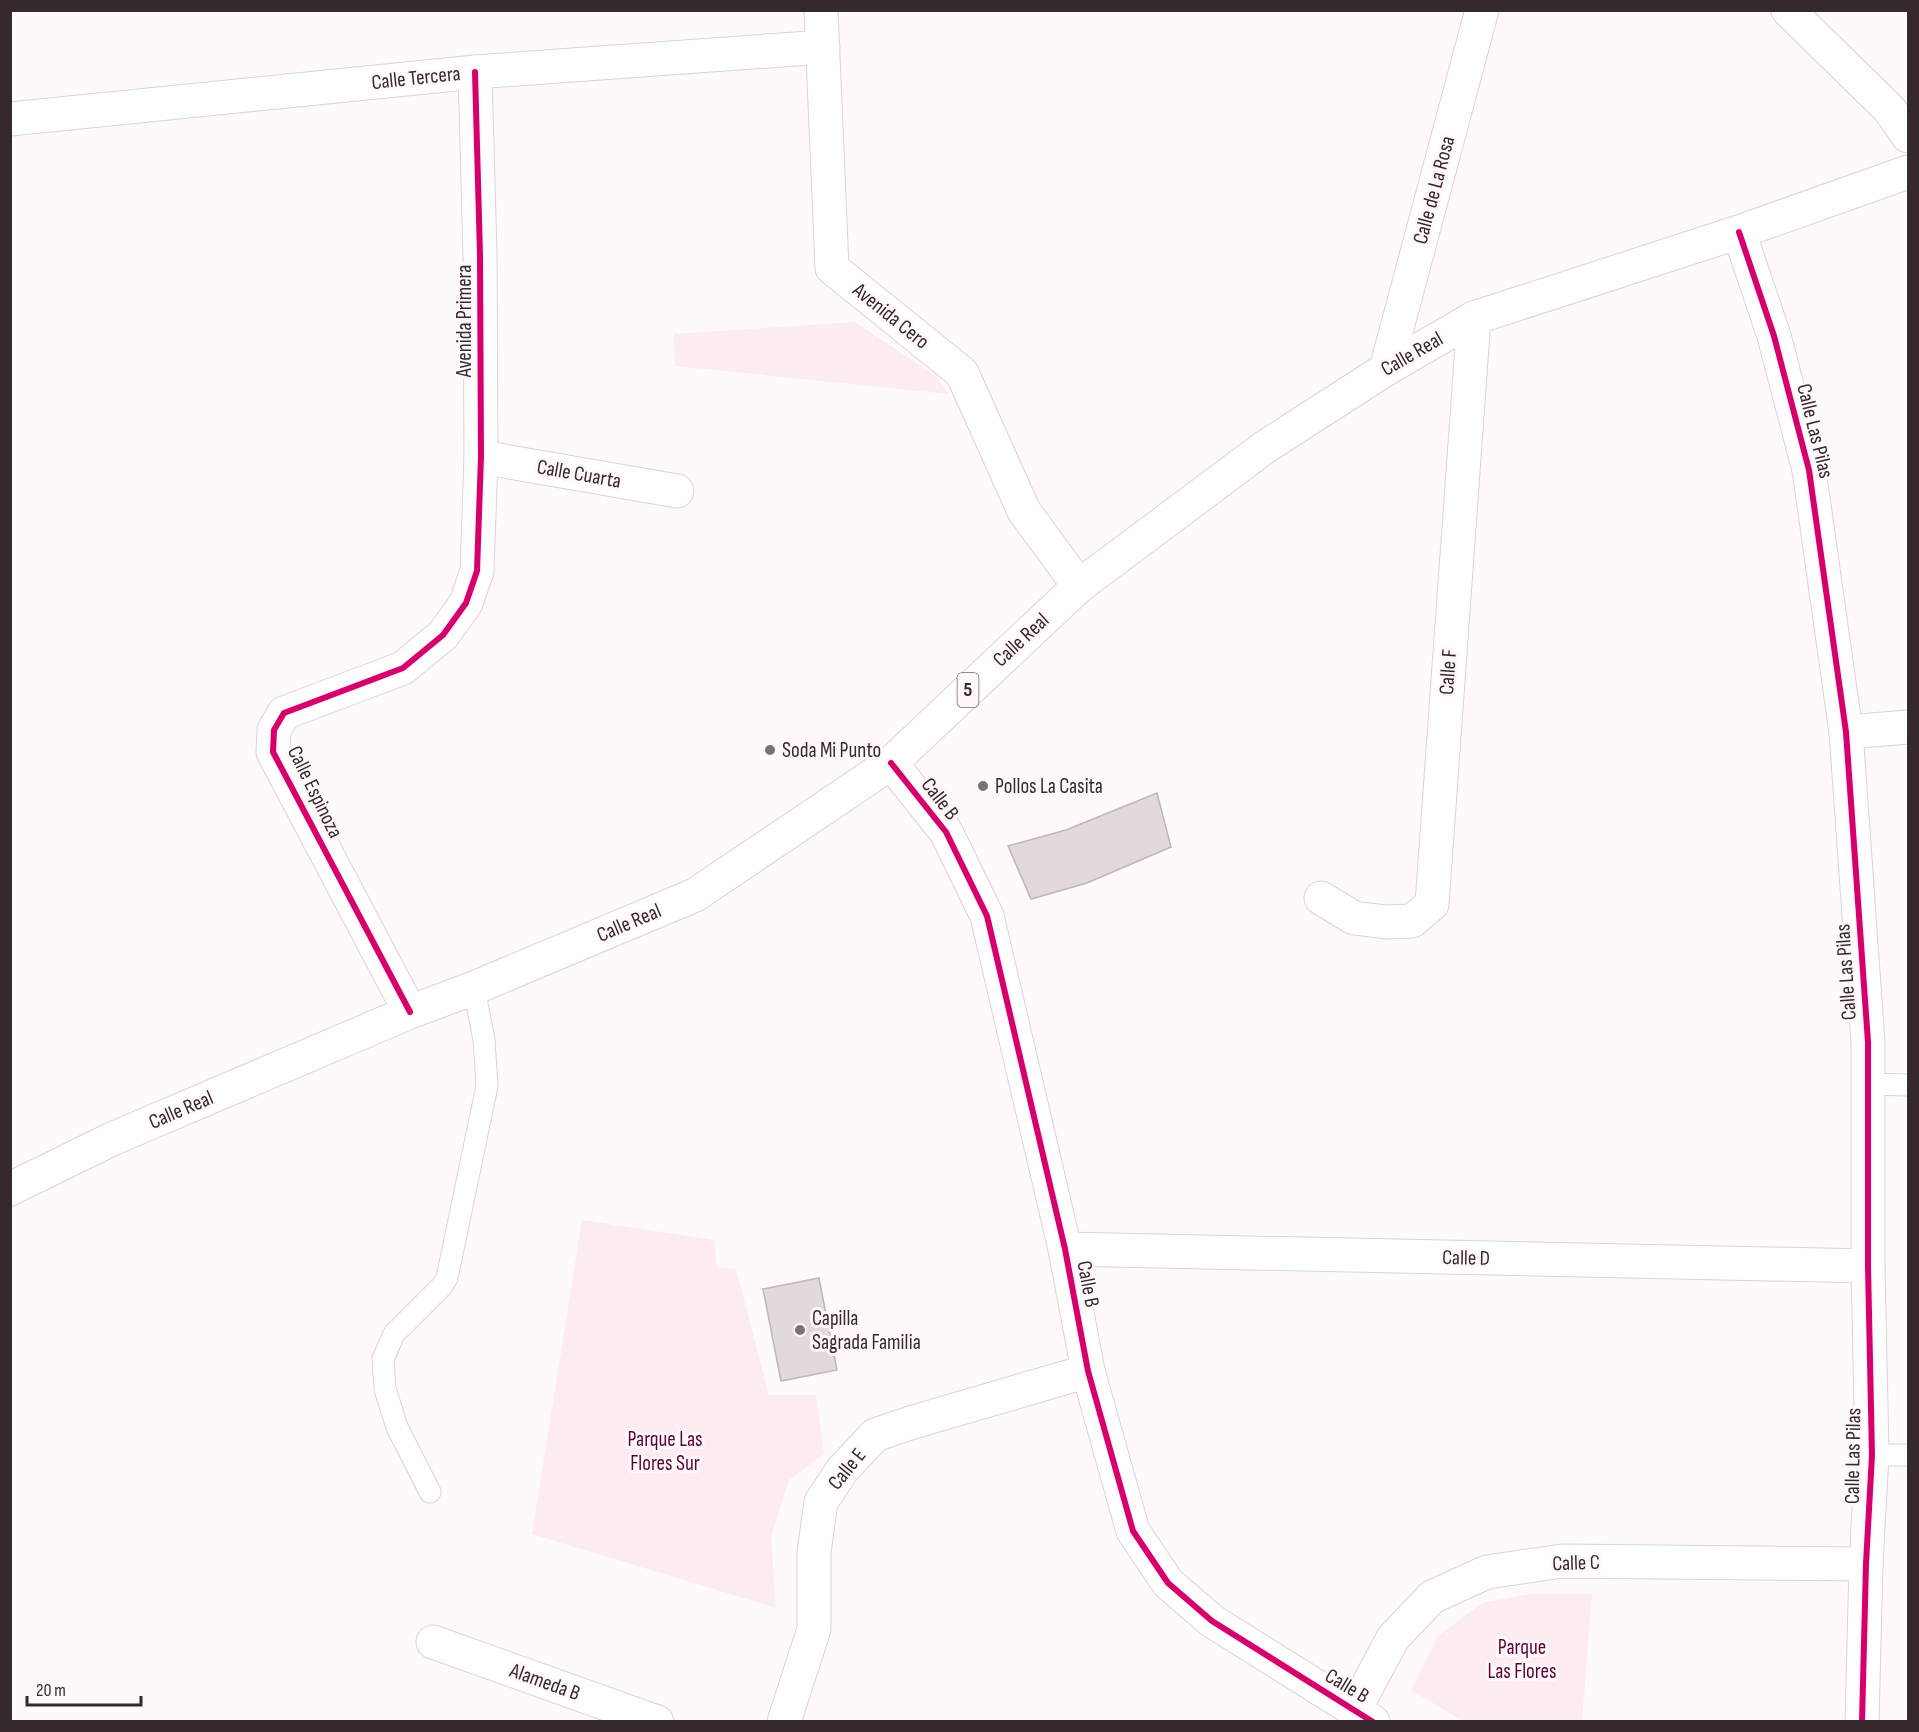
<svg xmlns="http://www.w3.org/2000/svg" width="1919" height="1732" font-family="'Sofia Sans Condensed',sans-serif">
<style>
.green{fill:#fdebf2}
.building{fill:#e1d9dc;stroke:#beb6b9;stroke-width:1.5}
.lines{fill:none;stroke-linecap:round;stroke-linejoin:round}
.service-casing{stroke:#dbd3d6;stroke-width:23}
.minor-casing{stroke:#dbd3d6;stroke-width:35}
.primary-casing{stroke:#dbd3d6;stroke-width:35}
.service{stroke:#fffefe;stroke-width:21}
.minor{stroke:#fffefe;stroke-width:33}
.primary{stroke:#fffefe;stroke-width:33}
.cycleway-casing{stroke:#fff8fb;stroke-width:10}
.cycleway{stroke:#d6006c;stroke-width:6}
.poi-dot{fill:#7b7275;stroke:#fff8fb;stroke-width:2}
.labels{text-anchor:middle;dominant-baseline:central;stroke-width:6;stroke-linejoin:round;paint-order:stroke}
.shield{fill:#fff8fb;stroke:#72676b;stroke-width:1.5}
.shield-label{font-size:20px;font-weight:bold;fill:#35292d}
.street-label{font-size:21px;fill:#35292d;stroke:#fff8fb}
.poi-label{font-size:21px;fill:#35292d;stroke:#fff8fb;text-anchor:start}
.park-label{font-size:21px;fill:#5a0333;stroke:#fff8fb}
</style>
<rect width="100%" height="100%" fill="#fef9fb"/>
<!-- green -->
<g class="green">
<path d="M 855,322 L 935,376 L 949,394 L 675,366 L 674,334 Z"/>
<path d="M 582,1220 L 714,1240 L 717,1267 L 736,1269 L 769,1395 L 816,1395 L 824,1454 L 789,1480 L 771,1537 L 776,1608 L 532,1534 Z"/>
<path d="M 1530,1594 L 1592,1594 L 1582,1721 L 1463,1721 L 1411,1690 L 1438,1636 L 1482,1603 Z"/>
</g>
<!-- building -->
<g class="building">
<path d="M 1157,793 L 1171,847 L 1087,883 L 1031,899 L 1008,846 L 1066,830 Z"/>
<path d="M 819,1278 L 837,1370 L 781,1381 L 763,1289 Z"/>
</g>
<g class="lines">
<defs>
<g id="service">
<path d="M 1869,1084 L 1908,1085"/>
<path d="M 1872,1455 L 1908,1455"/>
<path d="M 430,1492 L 397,1427 L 385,1389 L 383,1359 L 394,1334 L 442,1286 L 447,1278 L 487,1086 L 484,1040 L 474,988"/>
</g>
<g id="minor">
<path d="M 821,10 L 832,268 L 962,373 L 1024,511 L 1079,586"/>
<path d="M 1788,10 L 1890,110 L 1908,136"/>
<path d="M 10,119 L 475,72 L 823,47"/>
<path d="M 1739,232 L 1774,336 L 1809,470 L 1846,732 L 1868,1042 L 1868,1266 L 1872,1455 L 1866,1564 L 1862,1722"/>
<path d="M 1386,369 L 1482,10"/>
<path d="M 481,457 L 677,491"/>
<path d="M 1846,732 L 1908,727"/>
<path d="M 891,763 L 946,832 L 987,916 L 1065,1249 L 1088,1371 L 1133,1531 L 1168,1583 L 1212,1621 L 1373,1722"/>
<path d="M 1321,898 L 1354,918 L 1386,922 L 1412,921 L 1432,904 L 1474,318"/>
<path d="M 410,1012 L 273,752 L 274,730 L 284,713 L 403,668 L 443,635 L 466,603 L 477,571 L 481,457 L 480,255 L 475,72"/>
<path d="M 1065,1249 L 1868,1266"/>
<path d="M 433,1642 L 657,1722"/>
<path d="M 1354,1711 L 1393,1638 L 1432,1597 L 1487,1572 L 1562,1561 L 1866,1564"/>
<path d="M 784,1722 L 814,1629 L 814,1552 L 821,1502 L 843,1469 L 875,1435 L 910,1423 L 1088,1371"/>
</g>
<path id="primary" d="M 10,1189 L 112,1139 L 410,1012 L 474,988 L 695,895 L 891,763 L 1079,586 L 1265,447 L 1386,369 L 1474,318 L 1739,232 L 1908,172"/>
</defs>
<!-- service casing -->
<use href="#service" class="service-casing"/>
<!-- minor casing -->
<use href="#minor" class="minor-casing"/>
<!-- primary casing -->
<use href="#primary" class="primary-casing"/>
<!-- service -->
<use href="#service" class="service"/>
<!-- minor -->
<use href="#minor" class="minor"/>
<!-- primary -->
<use href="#primary" class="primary"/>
<defs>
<g id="cycleway">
<path d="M 1739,232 L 1774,336 L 1809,470 L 1846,732 L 1868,1042 L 1868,1266 L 1872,1455 L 1866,1564 L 1862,1722"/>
<path d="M 891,763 L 946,832 L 987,916 L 1065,1249 L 1088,1371 L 1133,1531 L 1168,1583 L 1212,1621 L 1373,1722"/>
<path d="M 410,1012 L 273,752 L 274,730 L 284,713 L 403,668 L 443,635 L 466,603 L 477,571 L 481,457 L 480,255 L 475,72"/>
</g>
</defs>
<!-- cycleway casing -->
<use href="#cycleway" class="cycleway-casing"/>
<!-- cycleway -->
<use href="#cycleway" class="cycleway"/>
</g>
<!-- markers -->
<g class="poi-dot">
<circle cx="770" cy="750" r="6"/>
<circle cx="983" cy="786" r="6"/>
<circle cx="800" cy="1330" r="6"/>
</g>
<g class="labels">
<!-- shield labels -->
<rect class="shield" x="957.5" y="673" width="21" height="34" rx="4.5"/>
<g class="shield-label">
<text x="968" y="690">5</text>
</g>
<!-- street labels -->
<g class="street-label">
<text transform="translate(416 78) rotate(-6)">Calle Tercera</text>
<text transform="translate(1434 190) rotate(-75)">Calle de La Rosa</text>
<text transform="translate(891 316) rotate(39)">Avenida Cero</text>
<text transform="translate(464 321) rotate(-90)">Avenida Primera</text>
<text transform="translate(1412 354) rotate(-30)">Calle Real</text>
<text transform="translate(1815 431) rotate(76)">Calle Las Pilas</text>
<text transform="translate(579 474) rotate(10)">Calle Cuarta</text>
<text transform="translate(1021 640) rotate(-43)">Calle Real</text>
<text transform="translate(1448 672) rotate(-86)">Calle F</text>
<text transform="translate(315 792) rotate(64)">Calle Espinoza</text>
<text transform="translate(940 799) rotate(52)">Calle B</text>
<text transform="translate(629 923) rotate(-23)">Calle Real</text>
<text transform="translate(1846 972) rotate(-94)">Calle Las Pilas</text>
<text transform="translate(181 1110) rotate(-23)">Calle Real</text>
<text transform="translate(1466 1258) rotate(1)">Calle D</text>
<text transform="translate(1088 1284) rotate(79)">Calle B</text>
<text transform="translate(1853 1456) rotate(-89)">Calle Las Pilas</text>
<text transform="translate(847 1469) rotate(-51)">Calle E</text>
<text transform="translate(1576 1563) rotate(-2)">Calle C</text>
<text transform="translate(545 1682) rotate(20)">Alameda B</text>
<text transform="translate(1347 1686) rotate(31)">Calle B</text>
</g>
<!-- poi labels -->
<g class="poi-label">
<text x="782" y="750">Soda Mi Punto</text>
<text x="995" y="786">Pollos La Casita</text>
<text x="812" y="1318">Capilla<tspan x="812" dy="24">Sagrada Familia</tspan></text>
</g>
<!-- park labels -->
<g class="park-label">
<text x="665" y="1439">Parque Las<tspan x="665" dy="24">Flores Sur</tspan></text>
<text x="1522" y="1647">Parque<tspan x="1522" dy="24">Las Flores</tspan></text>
</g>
</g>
<!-- border -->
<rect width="1919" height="1732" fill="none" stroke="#35292d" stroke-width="24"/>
<!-- scale -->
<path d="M27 1696v9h114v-9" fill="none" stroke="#35292d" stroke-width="3"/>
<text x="36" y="1696" font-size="18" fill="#35292d" stroke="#fff8fb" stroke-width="4.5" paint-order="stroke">20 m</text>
</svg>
